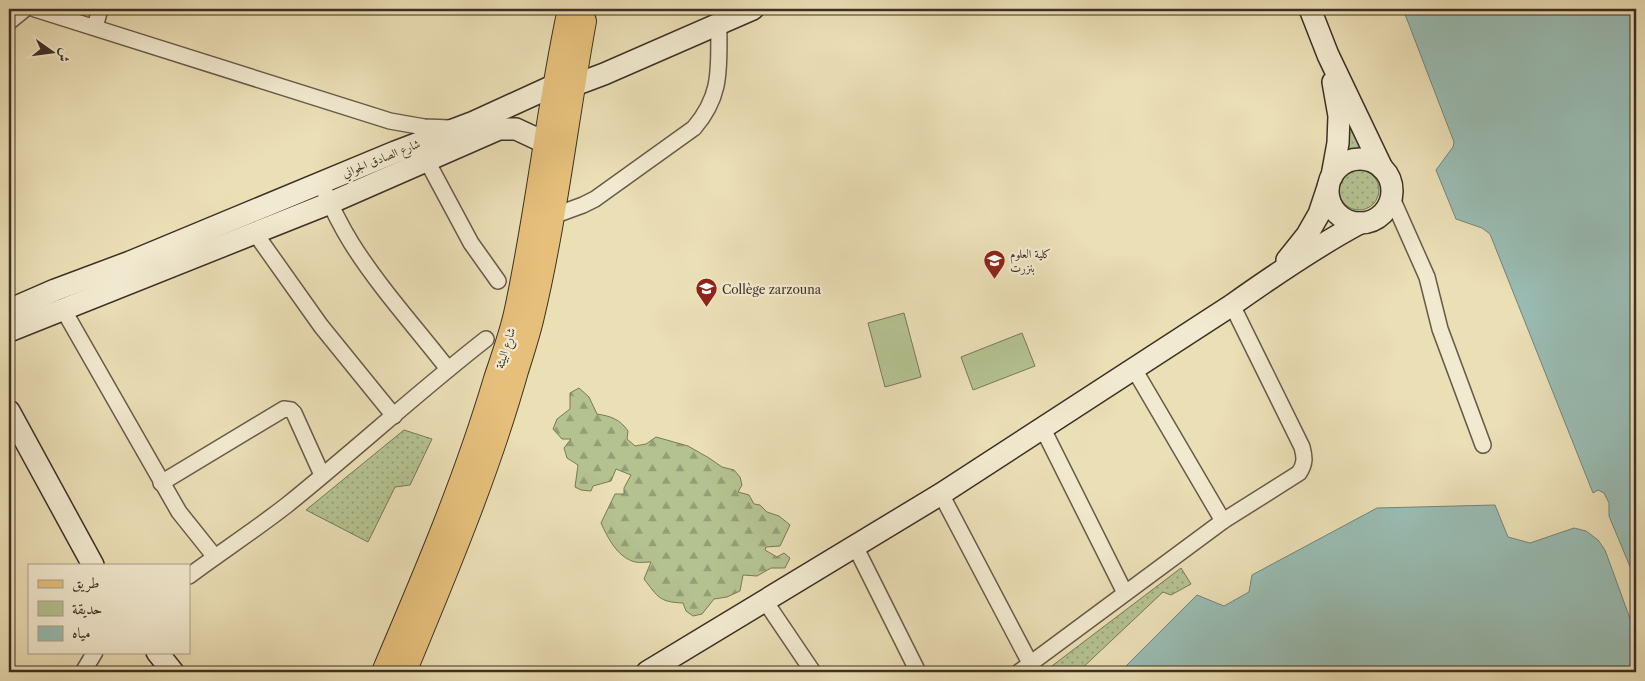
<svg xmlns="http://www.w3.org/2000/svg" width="1645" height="681" font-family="'Libre Caslon Text',Amiri,serif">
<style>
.grass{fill:url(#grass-dots);stroke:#78795a}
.forest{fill:url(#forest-firs);stroke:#78795a}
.green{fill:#b4c290;stroke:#78795a}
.water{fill:#99bcb3;stroke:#74847a}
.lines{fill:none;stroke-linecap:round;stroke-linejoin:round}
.street-casing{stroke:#685c48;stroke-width:18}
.secondary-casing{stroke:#3c3024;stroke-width:24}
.primary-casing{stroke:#3c3024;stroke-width:26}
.street{stroke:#f2ead0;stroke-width:15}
.secondary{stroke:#f2ead0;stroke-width:21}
.primary{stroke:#e6c07b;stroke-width:24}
.labels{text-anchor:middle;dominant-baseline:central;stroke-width:4.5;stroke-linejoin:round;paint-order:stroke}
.street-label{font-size:12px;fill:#3c3024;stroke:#f2ead0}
.poi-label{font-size:12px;fill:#3c3024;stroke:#f2ead0;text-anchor:start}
</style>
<defs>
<pattern id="grass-dots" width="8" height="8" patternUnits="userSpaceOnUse" patternTransform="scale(1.25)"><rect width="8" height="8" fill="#b4c290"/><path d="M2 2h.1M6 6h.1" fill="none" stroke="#949e75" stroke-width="1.8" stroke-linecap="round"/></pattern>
<pattern id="forest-firs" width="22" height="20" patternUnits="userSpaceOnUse" patternTransform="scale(1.25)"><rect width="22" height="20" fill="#b4c290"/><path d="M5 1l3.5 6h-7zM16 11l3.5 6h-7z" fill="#949e75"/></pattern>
</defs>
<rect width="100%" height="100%" fill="#ebdfb6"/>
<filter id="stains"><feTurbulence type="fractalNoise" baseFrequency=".004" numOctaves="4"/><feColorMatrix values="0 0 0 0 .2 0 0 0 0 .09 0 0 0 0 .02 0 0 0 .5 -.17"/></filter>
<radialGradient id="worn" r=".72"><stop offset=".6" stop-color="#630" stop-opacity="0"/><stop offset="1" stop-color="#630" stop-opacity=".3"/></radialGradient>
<!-- grass -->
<g class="grass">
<path d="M 1346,109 L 1365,150 L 1344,152 Z"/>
<circle cx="1359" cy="190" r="20"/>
<path d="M 404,430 L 432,439 L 410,485 L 395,487 L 368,542 L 306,510 Z"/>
<path d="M 1181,568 L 1191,584 L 1171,595 L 1163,592 L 1078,672 L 1044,672 Z"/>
</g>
<!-- forest -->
<path class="forest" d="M 579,388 L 589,397 L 597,414 C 610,416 620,419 628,431 L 627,439 L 635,446 L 646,444 L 656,437 L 688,446 L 709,458 L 722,467 L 734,470 L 740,477 L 742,485 L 738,492 L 749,495 L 754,504 L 760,505 L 767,512 L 779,516 L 790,525 L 780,546 L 766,547 L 765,550 L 777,557 L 784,553 L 790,558 L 785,568 L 771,568 L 757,576 L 743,575 L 740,591 L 727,597 L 714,599 L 702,614 L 693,616 L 686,611 L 683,603 C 659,602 658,597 644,579 L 651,562 C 646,562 639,563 635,562 C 617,557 608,538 601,523 L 615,494 L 624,494 L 624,488 L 631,475 L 616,469 L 611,481 L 593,486 L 591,491 L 581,490 L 575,487 L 578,465 L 567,458 L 564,448 L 571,439 L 562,439 L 553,429 L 557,419 L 570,409 L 570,393 Z"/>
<!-- green -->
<g class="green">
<path d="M 904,313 L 921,377 L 885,387 L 868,323 Z"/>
<path d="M 1022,333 L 1035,366 L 973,390 L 961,357 Z"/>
</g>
<!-- water -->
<g class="water">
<path d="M 1403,9 L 1636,9 L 1636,581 L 1609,516 L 1609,503 L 1604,493 L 1598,490 L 1593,493 L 1490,234 L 1482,228 L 1456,219 L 1436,170 L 1453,147 L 1454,142 Z"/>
<path d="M 1495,505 L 1508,537 L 1530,543 L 1574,528 L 1586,531 L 1598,540 L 1605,550 L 1636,635 L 1636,672 L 1120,672 L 1197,595 L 1224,606 L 1249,592 L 1252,575 L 1377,508 Z"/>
</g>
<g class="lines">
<defs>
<g id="street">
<path d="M 35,9 L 390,121 L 424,127 L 451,128"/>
<path d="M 9,22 L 25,9"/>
<path d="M 95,27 L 100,9"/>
<path d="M 427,161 L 471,243 L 498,281"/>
<path d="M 321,183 C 330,204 340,225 352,244 C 379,287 417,329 448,369"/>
<path d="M 1391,196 L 1427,277 L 1440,329 L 1483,445"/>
<path d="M 553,216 L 583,205 L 595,199 L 694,128 C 724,93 718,65 719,23"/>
<path d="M 255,233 L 321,326 L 394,416"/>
<path d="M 63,309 L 179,512 L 215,557"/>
<path d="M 1134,369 L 1223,521"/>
<path d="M 1042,427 L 1125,593"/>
<path d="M 161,483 L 284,409 L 291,410 L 294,413 L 322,475"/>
<path d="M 941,494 L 1031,665"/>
<path d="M 855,546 L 918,672"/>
<path d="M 189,576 C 221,552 255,530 287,505 C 354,451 418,392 486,339"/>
<path d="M 765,601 L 813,672"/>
<path d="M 83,672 L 95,652"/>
<path d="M 1019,672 L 1223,521 L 1299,473 C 1305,464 1305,458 1302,447 L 1232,305"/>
</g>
<g id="secondary">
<path d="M 1310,9 L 1328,55 L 1382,168"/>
<circle cx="1360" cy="191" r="32"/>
<path d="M 1332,176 L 1338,143 L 1339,116 L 1333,82"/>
<path d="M 1287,260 L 1307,235 L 1319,214 L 1328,187"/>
<path d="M 9,310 L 55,290 L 130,262 L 248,213 L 395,152 L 474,122 L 555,85 L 572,86 L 604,74 L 753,9"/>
<path d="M 9,331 L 330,203 L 499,129 L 516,129 L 546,143"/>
<path d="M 9,411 L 93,565"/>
<path d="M 157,652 L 173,672"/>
<path d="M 647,672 L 941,494 L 1232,305 C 1273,276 1315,247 1360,223"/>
</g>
<g id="primary">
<path d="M 384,672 C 425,576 466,480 496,379 C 503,358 511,336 516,314 C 538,213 548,110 570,9"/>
<path d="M 404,672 C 445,573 487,474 516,371 C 522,352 528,334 532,316 C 555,219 566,119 584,21"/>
</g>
</defs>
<!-- street casing -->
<use href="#street" class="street-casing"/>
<!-- secondary casing -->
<use href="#secondary" class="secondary-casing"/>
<!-- primary casing -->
<use href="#primary" class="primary-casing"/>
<!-- street -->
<use href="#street" class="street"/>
<!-- secondary -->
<use href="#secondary" class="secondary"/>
<!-- primary -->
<use href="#primary" class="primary"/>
</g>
<!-- icons -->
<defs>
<symbol id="university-pin" viewBox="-11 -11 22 30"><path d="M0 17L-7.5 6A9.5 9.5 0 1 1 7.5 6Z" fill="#8f2418" stroke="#f2ead0"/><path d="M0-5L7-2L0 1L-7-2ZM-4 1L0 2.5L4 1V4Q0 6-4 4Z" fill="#fff"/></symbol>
</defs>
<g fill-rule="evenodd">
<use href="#university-pin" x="982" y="248" width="25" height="34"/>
<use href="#university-pin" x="694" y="276" width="25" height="34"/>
</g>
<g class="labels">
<!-- street labels -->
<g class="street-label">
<text transform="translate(381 158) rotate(-22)">شارع الصادق الجواني</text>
<text transform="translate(505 348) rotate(-73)">شارع البيئة</text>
</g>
<!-- poi labels -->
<g class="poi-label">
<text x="1010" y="253">كلية العلوم<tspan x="1010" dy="14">بنزرت</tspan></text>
<text x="722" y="289">Collège zarzouna</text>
</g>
</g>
<!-- margin -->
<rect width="1645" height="681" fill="none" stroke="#ebdfb6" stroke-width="30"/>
<rect x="10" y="10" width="1625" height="661" fill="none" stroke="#3c3024" stroke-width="2.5"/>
<rect x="15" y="15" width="1615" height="651" fill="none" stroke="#3c3024"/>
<!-- legend -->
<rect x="28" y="564" width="162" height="90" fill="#f2ead0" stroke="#a9a08b"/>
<rect x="38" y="580" width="25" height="8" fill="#e6c07b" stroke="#a9a08b"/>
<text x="72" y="588" font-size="15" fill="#3c3024">طريق</text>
<rect x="38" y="601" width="25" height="15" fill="#b4c290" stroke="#a9a08b"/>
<text x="72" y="614" font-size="15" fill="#3c3024">حديقة</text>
<rect x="38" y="626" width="25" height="15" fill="#99bcb3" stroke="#a9a08b"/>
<text x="72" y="638" font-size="15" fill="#3c3024">مياه</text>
<!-- north arrow -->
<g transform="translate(52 52) rotate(104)" stroke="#f2ead0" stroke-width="4" paint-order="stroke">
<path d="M0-4L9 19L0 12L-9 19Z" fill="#3c3024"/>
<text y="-8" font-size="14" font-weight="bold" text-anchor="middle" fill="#3c3024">ش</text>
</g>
<rect width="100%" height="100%" filter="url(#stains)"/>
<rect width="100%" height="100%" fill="url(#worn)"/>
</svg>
